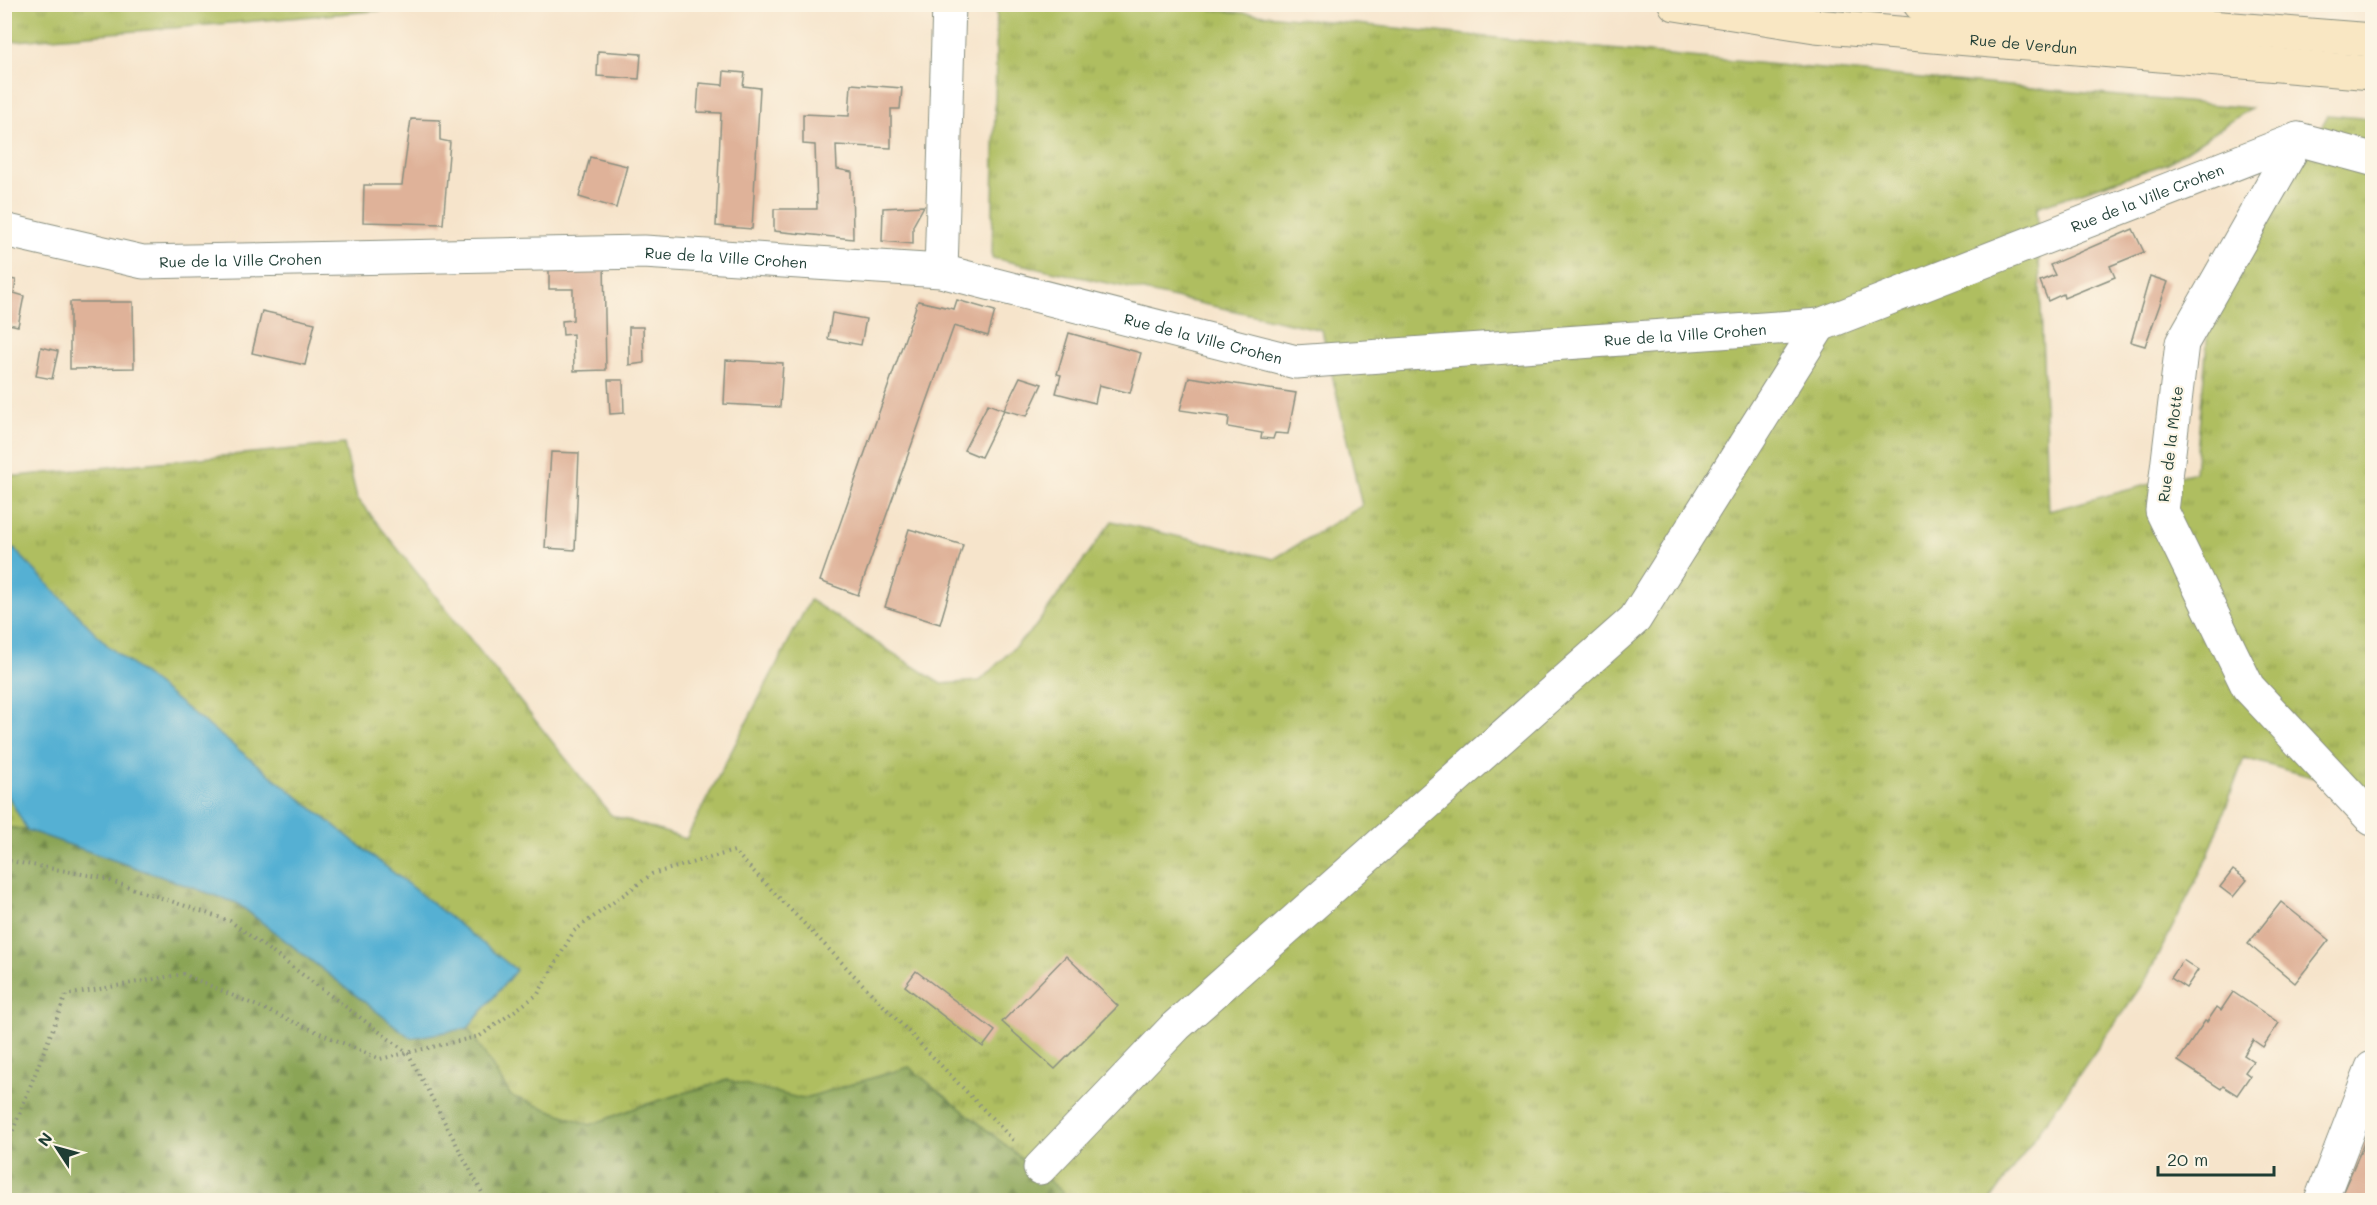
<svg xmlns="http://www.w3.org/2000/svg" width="2377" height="1205" font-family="Mali,sans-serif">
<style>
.grass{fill:url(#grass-tufts);stroke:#677e4a;stroke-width:1.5}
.forest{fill:url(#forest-firs);stroke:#557145;stroke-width:1.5}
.water{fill:#55b0d3;stroke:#3a7684;stroke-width:1.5}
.building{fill:#dfb299}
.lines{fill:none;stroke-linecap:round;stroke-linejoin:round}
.street-casing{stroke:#8a9080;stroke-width:35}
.secondary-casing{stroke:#8a9080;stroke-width:35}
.path{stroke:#8a9080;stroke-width:4;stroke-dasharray:1.5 4.5;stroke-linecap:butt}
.street{stroke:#fff;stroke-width:33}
.secondary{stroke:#f9e7c3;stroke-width:33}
.labels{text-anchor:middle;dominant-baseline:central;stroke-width:4.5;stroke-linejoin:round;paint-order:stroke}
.street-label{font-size:15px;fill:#1f3d34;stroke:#fcf5e5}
</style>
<defs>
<pattern id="grass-tufts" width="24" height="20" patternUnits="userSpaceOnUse" patternTransform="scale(1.5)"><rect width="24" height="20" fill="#afbe60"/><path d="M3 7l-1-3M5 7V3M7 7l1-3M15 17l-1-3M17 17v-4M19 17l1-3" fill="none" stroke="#8e9c50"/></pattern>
<pattern id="forest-firs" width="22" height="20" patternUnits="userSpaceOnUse" patternTransform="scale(1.5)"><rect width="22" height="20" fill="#8ba556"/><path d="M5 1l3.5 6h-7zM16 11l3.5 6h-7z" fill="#718848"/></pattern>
</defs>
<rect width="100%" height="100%" fill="#fcf5e5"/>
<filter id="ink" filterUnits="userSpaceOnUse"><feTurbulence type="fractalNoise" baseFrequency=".0167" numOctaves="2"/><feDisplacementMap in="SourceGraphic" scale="12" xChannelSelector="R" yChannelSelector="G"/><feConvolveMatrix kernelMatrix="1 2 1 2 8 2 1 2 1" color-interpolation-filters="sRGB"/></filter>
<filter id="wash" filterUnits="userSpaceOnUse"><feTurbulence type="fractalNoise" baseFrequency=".008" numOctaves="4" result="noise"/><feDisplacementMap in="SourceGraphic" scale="24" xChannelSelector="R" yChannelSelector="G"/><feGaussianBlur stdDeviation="1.35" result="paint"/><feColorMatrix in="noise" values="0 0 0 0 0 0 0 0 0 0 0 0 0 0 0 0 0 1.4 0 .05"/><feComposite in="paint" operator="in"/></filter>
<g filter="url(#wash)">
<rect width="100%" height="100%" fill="#f6e4cb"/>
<!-- grass -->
<g class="grass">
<path d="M 5,4 L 444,4 L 444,5 L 5,42 Z"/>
<path d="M 997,5 L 1164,5 L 1690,57 L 2251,108 L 2168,163 L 2037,207 L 2049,511 L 2195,472 L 2208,331 L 2328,115 L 2372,119 L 2372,794 L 2244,758 L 2207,859 L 2146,979 L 1991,1200 L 1056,1200 L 1063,1192 L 909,1067 L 802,1099 L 727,1080 L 641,1106 L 590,1125 L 511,1096 L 468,1028 L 516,970 L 108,646 L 14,549 L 5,554 L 4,474 L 17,476 L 344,444 L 357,498 L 611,815 L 686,839 L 810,600 L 941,684 L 980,681 L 1035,627 L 1112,521 L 1274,559 L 1362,506 L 1322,330 L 992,258 Z"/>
<path d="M 5,790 L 27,830 L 5,827 Z"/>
</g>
<!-- forest -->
<path class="forest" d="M 5,827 L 27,830 L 237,903 L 411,1038 L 468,1028 L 511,1096 L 590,1125 L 641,1106 L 727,1080 L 802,1099 L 909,1067 L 1063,1192 L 1056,1200 L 5,1200 Z"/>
<!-- water -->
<path class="water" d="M 14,549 L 108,646 L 516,970 L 468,1028 L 411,1038 L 237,903 L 27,830 L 5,790 L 4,554 Z"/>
<g id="blocks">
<!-- building -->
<g class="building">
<path d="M 598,51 L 641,54 L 639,79 L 597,76 Z"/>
<path d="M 724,71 L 745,73 L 743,86 L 760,88 L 752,229 L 716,226 L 721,113 L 697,112 L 699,83 L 723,85 Z"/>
<path d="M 851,84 L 902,88 L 900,109 L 891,109 L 891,148 L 836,145 L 837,169 L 852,172 L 853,239 L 774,231 L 774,209 L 817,209 L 815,145 L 803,144 L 803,114 L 849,116 Z"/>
<path d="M 411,119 L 440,120 L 440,140 L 450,142 L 443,224 L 363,222 L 364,185 L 402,185 Z"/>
<path d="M 590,157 L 627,166 L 616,208 L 579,197 Z"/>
<path d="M 924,206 L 913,226 L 913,244 L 882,241 L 883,208 Z"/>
<path d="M 2133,229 L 2144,252 L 2110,266 L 2115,277 L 2064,298 L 2063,294 L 2048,301 L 2040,281 L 2055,275 L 2050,265 Z"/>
<path d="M 549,261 L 604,263 L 606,370 L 574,371 L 573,334 L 563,335 L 562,321 L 573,320 L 573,289 L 549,289 Z"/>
<path d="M 2150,276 L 2168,282 L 2145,346 L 2131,342 Z"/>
<path d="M 4,278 L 16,280 L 14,293 L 24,296 L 18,326 L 4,323 Z"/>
<path d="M 957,300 L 995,311 L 988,336 L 954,326 L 858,595 L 820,581 L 918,301 L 954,309 Z"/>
<path d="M 70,302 L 133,302 L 134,368 L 70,369 Z"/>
<path d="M 262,311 L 315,323 L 305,365 L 252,353 Z"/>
<path d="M 832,313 L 866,319 L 861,345 L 828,339 Z"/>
<path d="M 629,327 L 643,327 L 644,363 L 629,365 Z"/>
<path d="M 1069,333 L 1141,353 L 1130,393 L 1099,385 L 1095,403 L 1056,393 L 1061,375 L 1057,374 Z"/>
<path d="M 41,347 L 58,351 L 52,379 L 36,376 Z"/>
<path d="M 726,360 L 783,363 L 780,407 L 724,404 Z"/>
<path d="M 1020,377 L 1042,384 L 1027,416 L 1004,410 L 981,457 L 964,450 L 988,404 L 1004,410 Z"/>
<path d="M 1189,377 L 1296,393 L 1288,434 L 1275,433 L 1273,439 L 1261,438 L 1262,433 L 1228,427 L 1229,417 L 1180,410 Z"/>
<path d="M 608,380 L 623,380 L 624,413 L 610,414 Z"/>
<path d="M 551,452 L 579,453 L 575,550 L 545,548 Z"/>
<path d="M 909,529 L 963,545 L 940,624 L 885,607 Z"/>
<path d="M 2233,870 L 2247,880 L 2233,897 L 2220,887 Z"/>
<path d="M 2281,902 L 2329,940 L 2295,983 L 2248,944 Z"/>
<path d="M 1066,956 L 1118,1006 L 1055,1069 L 1002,1022 Z"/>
<path d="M 2183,960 L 2198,970 L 2186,988 L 2171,978 Z"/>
<path d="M 916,971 L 995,1031 L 983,1047 L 905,986 Z"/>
<path d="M 2233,992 L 2279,1023 L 2263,1047 L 2253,1040 L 2244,1055 L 2253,1061 L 2245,1072 L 2250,1076 L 2237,1095 L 2223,1086 L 2221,1089 L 2178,1061 L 2205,1021 L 2207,1022 L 2217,1007 L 2221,1010 Z"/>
<path d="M 2372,1123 L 2372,1200 L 2339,1200 L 2360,1153 Z"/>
</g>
</g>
</g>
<g filter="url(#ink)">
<use href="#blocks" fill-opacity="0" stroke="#8a9080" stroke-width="1.5"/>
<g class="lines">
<defs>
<g id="street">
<path d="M 2298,139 L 2182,343 L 2162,511 L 2248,687 L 2372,819"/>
<path id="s1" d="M 4,230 L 143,262 L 644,252 L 941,271 L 1296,362 L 1820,325 L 2298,139 L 2372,159"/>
<path d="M 941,271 L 949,4"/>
<path d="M 1040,1168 L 1176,1026 L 1635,619 L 1820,325"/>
<path d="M 2321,1200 L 2372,1068"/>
</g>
<g id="secondary">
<path id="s2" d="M 1675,4 L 1815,26 L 2372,73"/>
<path d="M 1920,4 L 2372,40"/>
</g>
</defs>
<!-- street casing -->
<use href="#street" class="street-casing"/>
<!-- secondary casing -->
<use href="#secondary" class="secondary-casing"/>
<!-- path -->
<g class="path">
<path d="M 4,860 L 99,877 L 230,921 L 408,1053 L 486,1200"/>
<path d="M 4,1153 L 66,995 L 183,974 L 380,1059 L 480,1036 L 538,994 L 574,931 L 652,874 L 734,851 L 1016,1143"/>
</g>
<!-- street -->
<use href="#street" class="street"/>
<!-- secondary -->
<use href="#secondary" class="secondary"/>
</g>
</g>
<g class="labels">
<!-- street labels -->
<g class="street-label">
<text stroke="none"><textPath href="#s2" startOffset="351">Rue de Verdun</textPath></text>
<text stroke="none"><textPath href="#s1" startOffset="2184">Rue de la Ville Crohen</textPath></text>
<text stroke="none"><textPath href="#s1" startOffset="726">Rue de la Ville Crohen</textPath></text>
<text stroke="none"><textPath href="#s1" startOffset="240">Rue de la Ville Crohen</textPath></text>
<text stroke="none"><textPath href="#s1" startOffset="1698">Rue de la Ville Crohen</textPath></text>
<text stroke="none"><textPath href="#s1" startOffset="1212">Rue de la Ville Crohen</textPath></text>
<text transform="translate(2170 444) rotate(-83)">Rue de la Motte</text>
</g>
</g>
<!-- margin -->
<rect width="2377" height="1205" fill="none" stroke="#fcf5e5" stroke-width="24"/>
<!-- north arrow -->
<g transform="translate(57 1148) rotate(306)" stroke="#fcf5e5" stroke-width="4.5" paint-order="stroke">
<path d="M0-4.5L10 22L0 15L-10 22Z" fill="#1f3d34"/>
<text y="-9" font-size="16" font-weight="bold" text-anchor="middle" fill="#1f3d34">N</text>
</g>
<!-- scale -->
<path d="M2158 1166v9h116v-9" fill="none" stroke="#1f3d34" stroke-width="3"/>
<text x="2167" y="1166" font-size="18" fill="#1f3d34" stroke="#fcf5e5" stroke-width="4.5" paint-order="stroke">20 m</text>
</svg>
